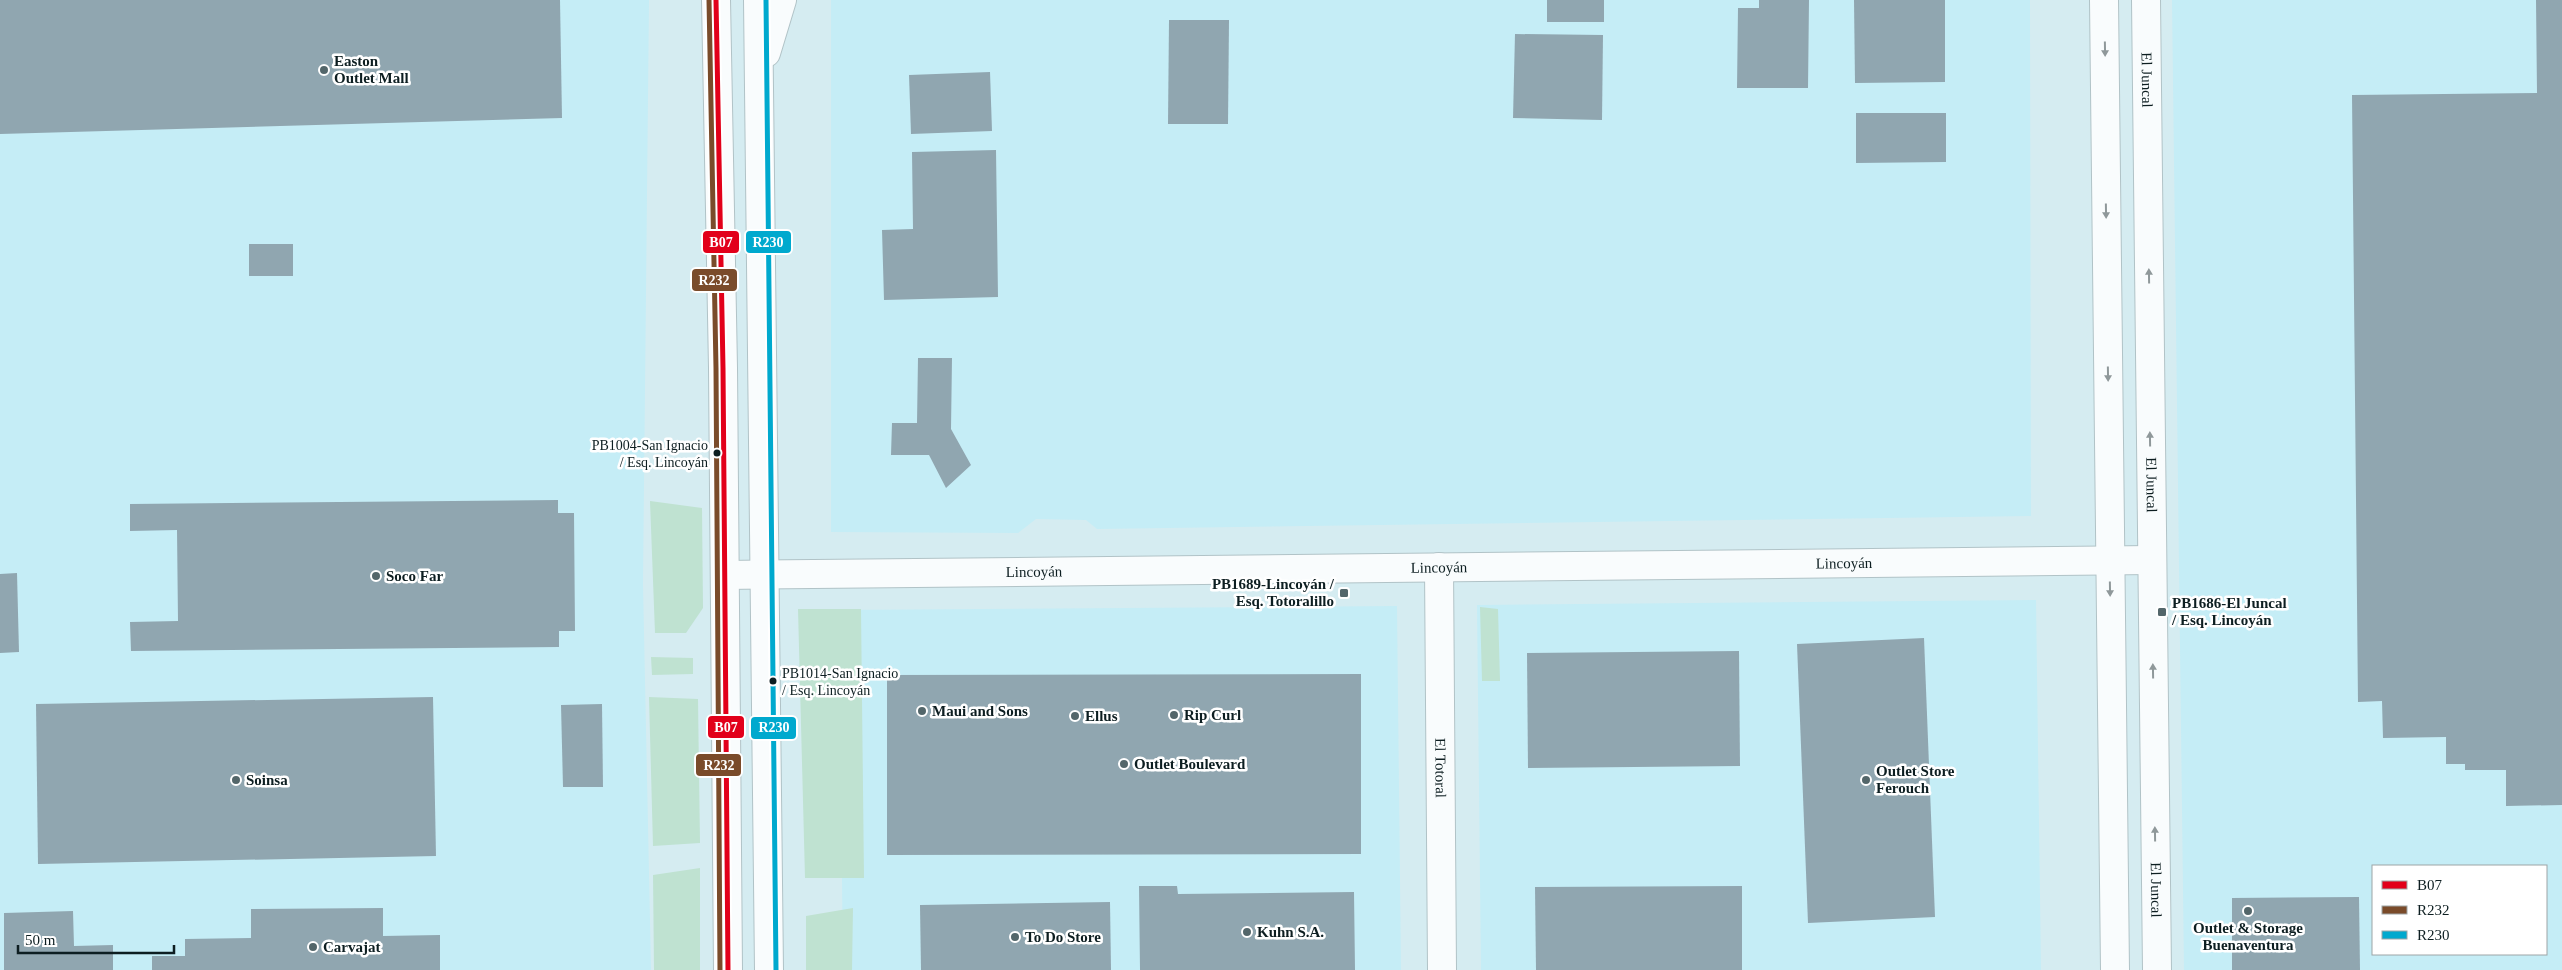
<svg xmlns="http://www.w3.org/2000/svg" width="2562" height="970" font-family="Georgia,serif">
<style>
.built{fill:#c5edf6;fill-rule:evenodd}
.green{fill:#bfe2d1}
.building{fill:#90a6b0}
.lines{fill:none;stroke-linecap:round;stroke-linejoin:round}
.minor-casing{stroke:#b1c3c7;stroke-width:30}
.major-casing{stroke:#b1c3c7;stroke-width:30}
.minor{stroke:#f9fcfd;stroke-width:28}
.major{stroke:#f9fcfd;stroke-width:28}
.bus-1-casing{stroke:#fff;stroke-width:9}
.bus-2-casing{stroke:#fff;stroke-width:9}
.bus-3-casing{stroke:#fff;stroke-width:9}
.bus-1{stroke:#e2001a;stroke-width:5}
.bus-2{stroke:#7a4b2a;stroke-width:5}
.bus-3{stroke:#00a9ce;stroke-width:5}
.oneway{fill:#8f989a}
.poi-dot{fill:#53666a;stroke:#fff;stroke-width:2}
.bus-dot{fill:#0d1e21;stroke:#fff;stroke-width:2}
.labels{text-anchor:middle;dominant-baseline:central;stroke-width:5;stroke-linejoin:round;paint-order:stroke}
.bus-label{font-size:14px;fill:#0d1e21;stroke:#fff;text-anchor:end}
.poi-label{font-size:15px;font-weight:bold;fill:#0d1e21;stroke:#fff;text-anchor:start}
.street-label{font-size:15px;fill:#0d1e21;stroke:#fff}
.line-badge{stroke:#fff;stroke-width:2}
.badge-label{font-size:14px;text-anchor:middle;font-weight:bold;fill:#fff}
</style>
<rect width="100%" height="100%" fill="#d5ecf1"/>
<!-- built -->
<g class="built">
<path d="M 0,0 L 649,0 L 643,584 L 651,970 L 0,970 Z"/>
<path d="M 831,0 L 2030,0 L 2031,516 L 1097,529 L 1086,520 L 1036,519 L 1018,533 L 831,532 Z"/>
<path d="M 2172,0 L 2562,0 L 2562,970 L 2184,970 ZM 2373,866 L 2546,866 L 2546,954 L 2373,954 Z"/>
<path d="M 2036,600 L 2041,970 L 1481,970 L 1477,605 Z"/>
<path d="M 1397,606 L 1401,970 L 843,970 L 839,610 Z"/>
</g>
<!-- green -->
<g class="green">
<path d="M 650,501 L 702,508 L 703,608 L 686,633 L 655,633 Z"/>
<path d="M 1480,607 L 1498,609 L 1500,681 L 1482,681 Z"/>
<path d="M 798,609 L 861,609 L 864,878 L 805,878 Z"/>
<path d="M 651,657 L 693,658 L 693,674 L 652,675 Z"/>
<path d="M 649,697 L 698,699 L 700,843 L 653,846 Z"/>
<path d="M 700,868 L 700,970 L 654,970 L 653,875 Z"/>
<path d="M 853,908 L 852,970 L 806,970 L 806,916 Z"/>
</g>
<!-- building -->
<g class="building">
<path d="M 0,0 L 560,0 L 562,118 L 0,134 Z"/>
<rect x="1547" y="0" width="57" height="22"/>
<path d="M 1759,0 L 1809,0 L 1808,88 L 1737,88 L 1738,8 L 1759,8 Z"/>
<path d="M 1854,0 L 1945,0 L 1945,82 L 1855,83 Z"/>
<path d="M 2536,0 L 2562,0 L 2562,805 L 2506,806 L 2506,770 L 2465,770 L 2465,764 L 2446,764 L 2446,737 L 2383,738 L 2382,701 L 2358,702 L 2352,95 L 2537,93 Z"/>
<path d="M 1169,20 L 1229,20 L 1228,124 L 1168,124 Z"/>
<path d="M 1515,34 L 1603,35 L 1602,120 L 1513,118 Z"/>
<path d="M 990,72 L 992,131 L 911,134 L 909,75 Z"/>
<path d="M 1856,113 L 1946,113 L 1946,162 L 1856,163 Z"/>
<path d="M 996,150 L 998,297 L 884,300 L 882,230 L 913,229 L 912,152 Z"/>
<rect x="249" y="244" width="44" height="32"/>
<path d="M 918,358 L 952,358 L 951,429 L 971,465 L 946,488 L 929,455 L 891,455 L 892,423 L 917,423 Z"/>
<path d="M 558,500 L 558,513 L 574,513 L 575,631 L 559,631 L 559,647 L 131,651 L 130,622 L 178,621 L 177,530 L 130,531 L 130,504 Z"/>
<path d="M 17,573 L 19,652 L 0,653 L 0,574 Z"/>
<path d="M 1924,638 L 1935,917 L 1808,923 L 1797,644 Z"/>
<path d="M 1739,651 L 1740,766 L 1528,768 L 1527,653 Z"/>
<path d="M 1361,674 L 1361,854 L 887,855 L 887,675 Z"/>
<path d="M 433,697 L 436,856 L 38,864 L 36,704 Z"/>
<path d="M 602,704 L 603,787 L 563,787 L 561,705 Z"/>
<path d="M 1139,886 L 1177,886 L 1178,894 L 1354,892 L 1355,970 L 1140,970 Z"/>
<path d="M 1742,886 L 1742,970 L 1536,970 L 1535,887 Z"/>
<path d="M 2359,897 L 2360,970 L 2232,970 L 2232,898 Z"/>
<path d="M 1110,902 L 1111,970 L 921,970 L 920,905 Z"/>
<path d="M 383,908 L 383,936 L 440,935 L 440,970 L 152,970 L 152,956 L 185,956 L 185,939 L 251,938 L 251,909 Z"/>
<path d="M 73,911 L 74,946 L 113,945 L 113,970 L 4,970 L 4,913 Z"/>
</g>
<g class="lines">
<defs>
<g id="minor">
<path d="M 2104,0 L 2115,970"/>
<path id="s1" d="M 2146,0 L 2157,970"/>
<path id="s2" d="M 1439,567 L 1442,970"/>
<path id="s3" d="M 725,575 L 2152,560"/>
</g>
<g id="major">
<path d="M 716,0 L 723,368 L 728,970"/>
<path d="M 758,0 L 769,970"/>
<path d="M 766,53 L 782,0"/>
</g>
</defs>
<!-- minor casing -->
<use href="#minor" class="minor-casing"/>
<!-- major casing -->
<use href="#major" class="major-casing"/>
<!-- minor -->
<use href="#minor" class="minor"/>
<!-- major -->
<use href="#major" class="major"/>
<defs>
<path id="bus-1" d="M 716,0 L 723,368 L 728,970"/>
<path id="bus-2" d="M 709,0 L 716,368 L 720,970"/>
<path id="bus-3" d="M 766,0 L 776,970"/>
</defs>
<!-- bus-1 casing -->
<use href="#bus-1" class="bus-1-casing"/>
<!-- bus-2 casing -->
<use href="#bus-2" class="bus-2-casing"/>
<!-- bus-3 casing -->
<use href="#bus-3" class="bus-3-casing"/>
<!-- bus-1 -->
<use href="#bus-1" class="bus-1"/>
<!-- bus-2 -->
<use href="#bus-2" class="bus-2"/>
<!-- bus-3 -->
<use href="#bus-3" class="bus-3"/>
</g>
<!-- one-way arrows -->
<defs><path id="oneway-solid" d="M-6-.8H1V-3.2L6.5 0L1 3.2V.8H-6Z" transform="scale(1.25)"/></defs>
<g class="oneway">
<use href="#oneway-solid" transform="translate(2105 49) rotate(89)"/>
<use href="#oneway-solid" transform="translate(2106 211) rotate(89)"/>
<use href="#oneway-solid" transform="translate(2149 276) rotate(-91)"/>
<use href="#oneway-solid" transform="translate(2108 374) rotate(89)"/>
<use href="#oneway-solid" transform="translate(2150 439) rotate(-91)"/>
<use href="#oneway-solid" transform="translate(2110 589) rotate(89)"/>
<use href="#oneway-solid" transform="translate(2153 671) rotate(-91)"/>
<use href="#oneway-solid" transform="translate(2155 834) rotate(-91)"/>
</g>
<!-- markers -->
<g class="poi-dot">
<circle cx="324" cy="70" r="5"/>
<circle cx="376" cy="576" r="5"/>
<rect x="1339" y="588" width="10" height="10" rx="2.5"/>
<rect x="2157" y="607" width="10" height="10" rx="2.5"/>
<circle cx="922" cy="711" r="5"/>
<circle cx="1174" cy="715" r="5"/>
<circle cx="1075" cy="716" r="5"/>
<circle cx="1124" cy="764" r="5"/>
<circle cx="236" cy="780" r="5"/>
<circle cx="1866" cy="780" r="5"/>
<circle cx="2248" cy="911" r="5"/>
<circle cx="1247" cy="932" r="5"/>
<circle cx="1015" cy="937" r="5"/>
<circle cx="313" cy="947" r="5"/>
</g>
<g class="bus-dot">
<circle cx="717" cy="453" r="4.5"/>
<circle cx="773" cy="681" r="4.5"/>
</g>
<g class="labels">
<!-- bus labels -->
<g class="bus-label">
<text x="708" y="445">PB1004-San Ignacio<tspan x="708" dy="17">/ Esq. Lincoyán</tspan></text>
<text x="782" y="673" text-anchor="start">PB1014-San Ignacio<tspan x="782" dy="17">/ Esq. Lincoyán</tspan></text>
</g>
<!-- poi labels -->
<g class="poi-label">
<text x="334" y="61">Easton<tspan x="334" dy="17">Outlet Mall</tspan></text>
<text x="386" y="576">Soco Far</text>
<text x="1334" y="584" text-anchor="end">PB1689-Lincoyán /<tspan x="1334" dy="17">Esq. Totoralillo</tspan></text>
<text x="2172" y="603">PB1686-El Juncal<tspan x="2172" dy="17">/ Esq. Lincoyán</tspan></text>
<text x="932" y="711">Maui and Sons</text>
<text x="1184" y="715">Rip Curl</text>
<text x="1085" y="716">Ellus</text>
<text x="1134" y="764">Outlet Boulevard</text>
<text x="1876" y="771">Outlet Store<tspan x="1876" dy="17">Ferouch</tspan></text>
<text x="246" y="780">Soinsa</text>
<text x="2248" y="928" text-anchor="middle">Outlet &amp; Storage<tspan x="2248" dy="17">Buenaventura</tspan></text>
<text x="1257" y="932">Kuhn S.A.</text>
<text x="1025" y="937">To Do Store</text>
<text x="323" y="947">Carvajat</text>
</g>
<!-- street labels -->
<g class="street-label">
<text stroke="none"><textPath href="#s1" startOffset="80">El Juncal</textPath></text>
<text stroke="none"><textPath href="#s1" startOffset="485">El Juncal</textPath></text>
<text stroke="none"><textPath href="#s3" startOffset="1119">Lincoyán</textPath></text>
<text stroke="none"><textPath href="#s3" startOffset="714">Lincoyán</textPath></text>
<text stroke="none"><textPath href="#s3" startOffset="309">Lincoyán</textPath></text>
<text stroke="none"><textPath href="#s2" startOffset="201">El Totoral</textPath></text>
<text stroke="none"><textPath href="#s1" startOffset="890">El Juncal</textPath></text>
</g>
</g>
<g class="line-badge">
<rect x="702" y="230" width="38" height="24" rx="5" fill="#e2001a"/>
<rect x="745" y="230" width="47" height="24" rx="5" fill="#00a9ce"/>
<rect x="691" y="268" width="47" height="24" rx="5" fill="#7a4b2a"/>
<rect x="707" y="715" width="38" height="24" rx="5" fill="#e2001a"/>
<rect x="750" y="716" width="47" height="24" rx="5" fill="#00a9ce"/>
<rect x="695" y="753" width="47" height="24" rx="5" fill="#7a4b2a"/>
</g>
<g class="badge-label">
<text x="721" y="247">B07</text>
<text x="768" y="247">R230</text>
<text x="714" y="285">R232</text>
<text x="726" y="732">B07</text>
<text x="774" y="732">R230</text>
<text x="719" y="770">R232</text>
</g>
<!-- legend -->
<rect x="2372" y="865" width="175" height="90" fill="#ffffff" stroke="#9ea5a6"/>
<rect x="2382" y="881" width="25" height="8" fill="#e2001a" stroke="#9ea5a6"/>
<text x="2417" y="890" font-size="15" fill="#0d1e21">B07</text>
<rect x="2382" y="906" width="25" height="8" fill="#7a4b2a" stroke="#9ea5a6"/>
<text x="2417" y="915" font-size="15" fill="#0d1e21">R232</text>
<rect x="2382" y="931" width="25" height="8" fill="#00a9ce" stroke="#9ea5a6"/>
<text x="2417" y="940" font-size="15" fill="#0d1e21">R230</text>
<!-- scale -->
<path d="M18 945v8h156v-8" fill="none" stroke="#0d1e21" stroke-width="2.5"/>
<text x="25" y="945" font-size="15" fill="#0d1e21" stroke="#ffffff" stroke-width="4" paint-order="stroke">50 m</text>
</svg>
